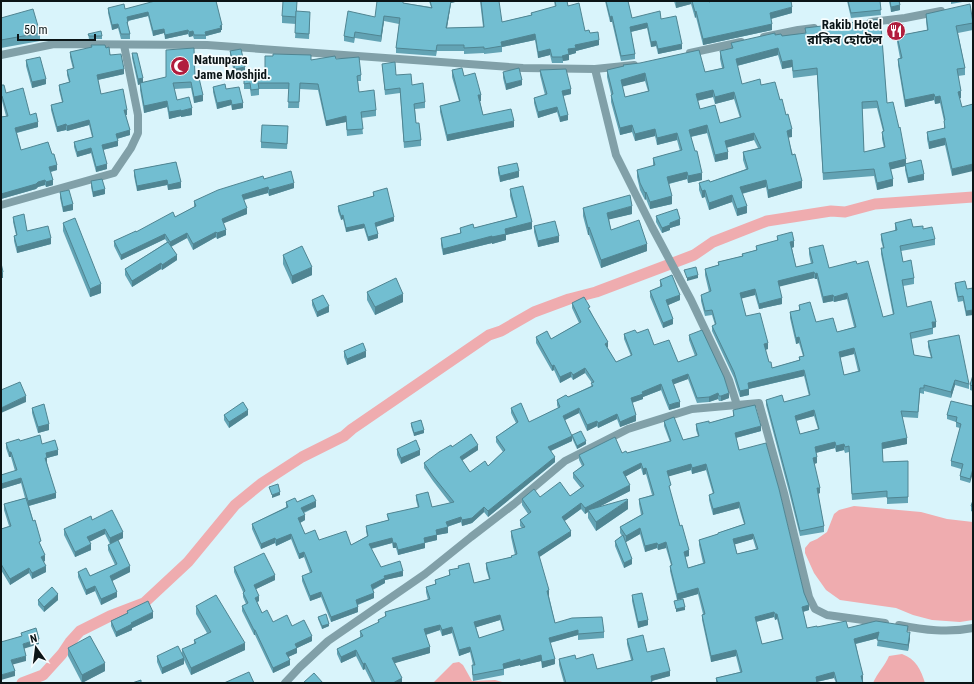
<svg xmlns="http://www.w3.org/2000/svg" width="974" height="684" font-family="'Roboto Condensed','Noto Sans Bengali',sans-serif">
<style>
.water{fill:#efacaf}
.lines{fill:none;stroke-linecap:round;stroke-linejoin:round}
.canal{stroke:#efacaf;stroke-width:11}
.street{stroke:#81a0a8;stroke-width:8}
.wall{fill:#62a3b4;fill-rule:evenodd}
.shaded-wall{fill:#508592}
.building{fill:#72bed1;stroke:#508592;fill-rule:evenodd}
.labels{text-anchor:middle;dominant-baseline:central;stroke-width:3.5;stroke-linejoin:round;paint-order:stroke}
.poi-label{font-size:13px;font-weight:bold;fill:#0b1517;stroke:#f7fdfe;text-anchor:end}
</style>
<rect width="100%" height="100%" fill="#d9f4fb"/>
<!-- water -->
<g class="water">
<path d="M 854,506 L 921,512 L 947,519 L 973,522 L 973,620 L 960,622 L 932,620 L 913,615 L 896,608 L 840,600 L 826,590 L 814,573 L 805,553 L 805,548 L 810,542 L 817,539 L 827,532 L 834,514 L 839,510 Z"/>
<path d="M 902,654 C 916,659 921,670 925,683 L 873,683 C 877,673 885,666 889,656 Z"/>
<path d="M 459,662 L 463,665 L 472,681 L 495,680 L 506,683 L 433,683 L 453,663 Z"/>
</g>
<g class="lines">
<!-- canal -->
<path class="canal" d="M 22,683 L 43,675 L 62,654 L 70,642 L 80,631 L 110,616 L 144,603 L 188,562 L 235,505 L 262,483 L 302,457 L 344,436 L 352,429 L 489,335 L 501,331 L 534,312 L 569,299 L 596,292 L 694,255 L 713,242 L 767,221 L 831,211 L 845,212 L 875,204 L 973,197"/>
<!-- street -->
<g class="street">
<path d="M 871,22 L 905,18 L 941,11"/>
<path d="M 764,37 L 798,30 L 814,28"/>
<path d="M 690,53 L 741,42"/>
<path d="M 1,55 L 54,44 L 207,45 L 523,68 L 595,69 L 634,65"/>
<path d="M 595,69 L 616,155 L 652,227 L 691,300 L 729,380 L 737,405 L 759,403 L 784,493 L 809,597 L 815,609 L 827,615 L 885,623"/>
<path d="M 1,205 L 114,173 L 131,148 L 138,133 L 138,115 L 124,45"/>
<path d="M 899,625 C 924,630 948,633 973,628"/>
<path d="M 285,683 L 300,667 L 328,641 L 425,574 L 471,537 L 514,504 L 565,461 L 628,429 L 692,409 L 737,405"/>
</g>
</g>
<!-- wall -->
<g class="wall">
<path d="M 154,1 L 216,1 L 222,30 L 221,30 L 221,32 L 206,36 L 206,39 L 194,39 L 193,36 L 189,37 L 188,34 L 165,39 L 164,33 L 153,36 L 148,16 L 128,21 L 128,26 L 130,34 L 130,39 L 121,39 L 118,28 L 112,30 L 108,13 L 108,8 L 125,9 L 154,2 Z"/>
<path d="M 429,1 L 459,1 L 451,3 L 447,28 L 483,27 L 480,1 L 502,22 L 531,15 L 531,13 L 555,7 L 554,1 L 567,1 L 568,6 L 585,31 L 590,33 L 599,45 L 576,51 L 576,53 L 569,55 L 569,60 L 563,61 L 563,63 L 552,63 L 550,55 L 538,58 L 535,40 L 502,47 L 502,52 L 484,54 L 484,53 L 464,54 L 464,51 L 437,51 L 436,56 L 396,53 L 396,48 L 399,24 L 384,21 L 381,42 L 355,38 L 354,43 L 344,41 L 344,36 L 375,17 L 404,3 L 431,7 Z"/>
<path d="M 605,1 L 628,1 L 632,18 L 661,19 L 682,49 L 658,54 L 656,46 L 651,47 L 647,28 L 631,32 L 635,54 L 635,59 L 621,61 L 612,22 L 610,22 Z"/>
<path d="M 674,1 L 709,1 L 709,2 L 792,13 L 771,19 L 772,30 L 703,45 L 696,17 L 695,18 L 691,4 L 676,8 Z"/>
<path d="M 847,1 L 880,1 L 881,15 L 851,18 Z"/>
<path d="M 889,1 L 899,1 L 900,10 L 891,12 Z"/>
<path d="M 951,1 L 968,1 L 951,4 Z"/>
<path d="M 297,11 L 310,18 L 309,39 L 295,38 L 296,24 L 282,23 L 282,16 Z"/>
<path d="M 926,14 L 973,20 L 973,30 L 958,33 L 965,68 L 965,75 L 958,76 L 961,98 L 960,98 L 952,176 L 945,145 L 929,149 L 927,139 L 927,132 L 944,129 L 944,121 L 940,103 L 935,104 L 934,100 L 905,107 L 898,65 L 898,59 L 900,58 L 897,42 L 897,36 L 927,30 L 926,21 Z"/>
<path d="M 1,18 L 40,33 L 40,41 L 1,48 Z"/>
<path d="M 881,26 L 881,30 L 887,103 L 906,164 L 924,180 L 908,183 L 905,170 L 905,166 L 891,169 L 893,186 L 877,190 L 874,176 L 823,180 L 817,75 L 793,78 L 792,67 L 782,69 L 778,55 L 737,66 L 742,84 L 761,85 L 780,100 L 792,137 L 788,137 L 802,188 L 768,198 L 766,187 L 742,194 L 747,213 L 737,216 L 732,202 L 709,210 L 705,197 L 702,198 L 699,190 L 699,183 L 710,182 L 746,169 L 743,160 L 743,152 L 758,148 L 754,140 L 726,148 L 728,159 L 715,162 L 707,133 L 691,137 L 702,180 L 688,183 L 687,179 L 669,184 L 672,204 L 650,209 L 646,199 L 645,200 L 640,190 L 637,177 L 637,170 L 653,166 L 653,158 L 680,151 L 677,140 L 657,145 L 655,136 L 635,141 L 632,132 L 620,135 L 611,102 L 611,94 L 607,77 L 607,70 L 705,72 L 722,68 L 720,59 L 720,51 L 731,48 L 731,43 L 775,35 L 782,36 L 805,33 L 805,28 ZM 645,81 L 648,91 L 625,97 L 622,86 ZM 713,97 L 715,104 L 734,99 L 740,118 L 720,123 L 700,109 L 697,101 ZM 877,108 L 883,131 L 882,132 L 882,139 L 884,148 L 864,152 L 862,109 Z"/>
<path d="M 88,34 L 102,36 L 102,39 L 89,39 Z"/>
<path d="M 91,45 L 106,48 L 124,74 L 98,80 L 101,94 L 127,115 L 126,115 L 130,135 L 117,139 L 118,146 L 103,150 L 107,169 L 96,172 L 91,153 L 77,157 L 74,147 L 74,142 L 92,137 L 89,125 L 67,131 L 66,130 L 57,132 L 51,110 L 51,105 L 62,102 L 59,90 L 59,85 L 69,82 L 67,75 L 67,70 L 73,69 L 70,57 L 70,52 L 91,48 Z"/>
<path d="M 230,51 L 245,72 L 235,75 L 230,57 Z"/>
<path d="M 132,53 L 143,82 L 195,79 L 203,101 L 194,103 L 191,88 L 174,89 L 177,100 L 192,115 L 181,117 L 181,116 L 169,119 L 167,107 L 144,113 L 140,90 L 140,84 L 138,85 L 132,58 Z"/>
<path d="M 336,59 L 361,75 L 361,81 L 358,81 L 359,92 L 376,110 L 376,116 L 361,118 L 363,134 L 347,136 L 346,122 L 326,126 L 318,90 L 300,89 L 299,108 L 288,108 L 289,89 L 259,89 L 259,95 L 251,96 L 250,89 L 244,89 L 244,79 L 265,75 L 311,60 Z"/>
<path d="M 26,60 L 46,84 L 32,88 L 26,66 Z"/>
<path d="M 382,64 L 396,75 L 412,85 L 425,102 L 425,108 L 415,109 L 416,123 L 421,140 L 421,146 L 404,148 L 400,93 L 385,95 Z"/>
<path d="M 452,70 L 464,76 L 481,101 L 480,101 L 483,115 L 514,127 L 447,141 L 440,112 L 440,106 L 459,101 L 452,77 Z"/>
<path d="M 540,70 L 571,94 L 563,96 L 568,120 L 560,122 L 557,112 L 538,118 L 534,103 L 534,98 L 545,95 L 540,75 Z"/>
<path d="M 503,72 L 522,85 L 506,90 L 503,78 Z"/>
<path d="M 1,85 L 6,93 L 30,115 L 38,127 L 17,133 L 21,150 L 52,154 L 57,170 L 51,172 L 53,185 L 46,187 L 45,185 L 38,187 L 36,189 L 1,199 L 1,117 L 6,116 L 2,101 L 1,102 Z"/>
<path d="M 213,87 L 226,89 L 243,108 L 232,110 L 231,105 L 217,109 L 213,92 Z"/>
<path d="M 288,132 L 287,149 L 261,148 L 261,142 Z"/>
<path d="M 176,162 L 181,188 L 168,190 L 167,185 L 137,191 L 134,176 L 134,170 Z"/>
<path d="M 498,167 L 519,177 L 500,182 L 498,173 Z"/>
<path d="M 264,179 L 294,188 L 269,196 L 268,193 L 244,200 L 247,214 L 223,223 L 226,235 L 217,239 L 216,237 L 193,250 L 187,238 L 171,247 L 177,260 L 162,270 L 161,269 L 132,287 L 125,275 L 125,269 L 167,242 L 165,239 L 121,260 L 114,246 L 114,241 L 175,217 L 194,207 L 194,201 Z"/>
<path d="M 91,181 L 105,194 L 93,197 L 91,187 Z"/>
<path d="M 510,189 L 532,229 L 506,235 L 506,240 L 492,244 L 492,243 L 443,255 L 441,245 L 441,238 L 460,233 L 460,228 L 474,228 L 516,217 L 510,196 Z"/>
<path d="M 60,192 L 73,210 L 63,212 L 60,198 Z"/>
<path d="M 373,192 L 394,221 L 376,227 L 378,238 L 368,241 L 364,228 L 346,232 L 343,219 L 341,220 L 338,211 L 338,206 L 373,196 Z"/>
<path d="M 583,208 L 632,214 L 609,219 L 611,230 L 647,251 L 601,268 L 589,235 L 588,235 L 583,216 Z"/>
<path d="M 656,216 L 680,225 L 670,228 L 670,230 L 662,233 L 656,222 Z"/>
<path d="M 13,217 L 27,231 L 51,244 L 17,253 L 14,241 L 14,236 L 16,235 L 13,222 Z"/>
<path d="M 63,223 L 101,293 L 90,297 L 63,231 Z"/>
<path d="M 895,223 L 913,227 L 923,229 L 935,239 L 935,245 L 901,251 L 903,262 L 914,278 L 914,284 L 903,286 L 907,307 L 936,327 L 933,328 L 933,334 L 911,339 L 914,355 L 931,358 L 928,347 L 928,341 L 969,384 L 969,389 L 955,385 L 951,398 L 924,391 L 924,394 L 920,393 L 918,418 L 902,417 L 907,444 L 882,449 L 883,462 L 908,461 L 908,503 L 887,504 L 887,497 L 852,500 L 849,452 L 845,453 L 844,450 L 836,452 L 835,448 L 816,453 L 817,463 L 814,464 L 820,493 L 818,494 L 824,526 L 824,532 L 800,536 L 789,492 L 766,405 L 766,400 L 784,402 L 809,396 L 804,376 L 749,389 L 749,395 L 740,397 L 734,378 L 712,331 L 712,326 L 715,325 L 712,315 L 705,316 L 701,301 L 701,295 L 709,292 L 705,275 L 705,269 L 718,265 L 718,262 L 742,256 L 742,254 L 756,250 L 756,246 L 777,241 L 777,236 L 794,247 L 792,248 L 796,267 L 811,264 L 809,254 L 809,248 L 829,268 L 857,264 L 883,317 L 893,315 L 881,254 L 881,248 L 883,248 L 881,240 L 881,234 L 895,231 ZM 814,278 L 815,279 L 817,279 L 823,303 L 833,301 L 834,302 L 847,299 L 854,327 L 837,332 L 816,322 L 799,305 L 799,310 L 790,312 L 790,318 L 796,344 L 799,343 L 803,356 L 799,357 L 799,360 L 772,368 L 769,362 L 765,350 L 768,349 L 746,316 L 741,298 L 755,295 L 759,309 L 782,304 L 779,286 ZM 854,354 L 858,371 L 844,375 L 840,357 ZM 814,416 L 818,429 L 800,434 L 796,421 Z"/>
<path d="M 534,226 L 559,242 L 538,247 L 534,232 Z"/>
<path d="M 283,255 L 312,275 L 292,284 L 283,264 Z"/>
<path d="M 660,280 L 680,300 L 668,305 L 673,324 L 663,328 L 650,297 L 650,291 L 660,287 Z"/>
<path d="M 955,283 L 967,289 L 966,316 L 963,301 L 958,302 L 955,288 Z"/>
<path d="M 367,292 L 403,302 L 375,315 L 367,300 Z"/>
<path d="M 312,300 L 329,312 L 317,317 L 312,305 Z"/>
<path d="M 572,303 L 590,310 L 608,347 L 607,347 L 616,362 L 631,356 L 624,339 L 624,334 L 637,333 L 678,362 L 695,356 L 689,340 L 689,335 L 729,398 L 721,401 L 719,401 L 718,399 L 709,402 L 697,403 L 688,379 L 673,384 L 680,407 L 669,410 L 661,390 L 643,397 L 643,399 L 632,403 L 636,421 L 620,427 L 617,419 L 598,428 L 597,426 L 587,431 L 579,413 L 565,420 L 572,441 L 551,451 L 555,462 L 488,517 L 484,512 L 472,523 L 462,526 L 461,522 L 447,527 L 448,533 L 437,535 L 437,540 L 425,543 L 425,548 L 398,555 L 396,548 L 393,548 L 392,543 L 371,549 L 381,567 L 403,576 L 385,580 L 385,583 L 373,590 L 374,598 L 358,605 L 358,612 L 331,622 L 321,597 L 310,601 L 302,581 L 302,576 L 310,573 L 304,557 L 299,559 L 291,539 L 276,546 L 275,543 L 261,549 L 252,529 L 252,524 L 286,507 L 286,502 L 297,502 L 316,507 L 304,513 L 305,520 L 300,523 L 305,534 L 319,540 L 351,545 L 367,536 L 366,531 L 366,526 L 388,520 L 387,514 L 418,508 L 416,500 L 416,495 L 432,507 L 450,503 L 433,481 L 424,468 L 424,463 L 452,447 L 478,450 L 462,460 L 470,472 L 488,466 L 503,452 L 496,442 L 496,437 L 516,423 L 511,413 L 511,408 L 529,422 L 558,408 L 557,405 L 557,400 L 568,397 L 591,386 L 592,383 L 585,373 L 573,380 L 571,377 L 560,383 L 554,370 L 552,371 L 536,343 L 536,337 L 551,339 L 579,323 L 572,308 Z"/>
<path d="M 344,351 L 366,357 L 347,365 L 344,357 Z"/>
<path d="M 973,375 L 973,391 L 970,390 L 970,385 Z"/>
<path d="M 972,406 L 970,483 L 960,480 L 960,476 L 961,469 L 951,466 L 951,461 L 960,428 L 956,427 L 956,422 L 947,419 L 947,415 Z"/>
<path d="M 32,408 L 49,430 L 38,433 L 32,413 Z"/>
<path d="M 733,410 L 761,431 L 736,438 L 739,450 L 804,593 L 809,610 L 803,612 L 807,628 L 848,628 L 908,632 L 910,638 L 908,651 L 877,646 L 878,638 L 856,644 L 863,681 L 862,681 L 863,683 L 836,683 L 834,678 L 817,682 L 817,683 L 716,683 L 716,678 L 740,672 L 736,656 L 711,662 L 702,620 L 702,615 L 703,614 L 698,594 L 677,600 L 670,571 L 670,566 L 671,565 L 666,548 L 658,550 L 657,548 L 645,552 L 640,534 L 626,542 L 625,540 L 632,564 L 624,568 L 615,546 L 615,541 L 622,536 L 620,533 L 620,527 L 641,515 L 639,504 L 639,499 L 652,495 L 646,474 L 643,475 L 641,468 L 626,476 L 630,491 L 597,508 L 628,509 L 596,531 L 588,518 L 588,512 L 585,514 L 581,509 L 564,521 L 571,536 L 539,557 L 549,596 L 555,623 L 604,632 L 604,638 L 578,640 L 578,635 L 550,643 L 555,664 L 542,668 L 541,661 L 520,666 L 520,665 L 504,669 L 504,675 L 473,681 L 472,671 L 472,665 L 473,665 L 470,652 L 459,656 L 452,633 L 442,636 L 440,630 L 426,635 L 430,653 L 394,663 L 402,683 L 372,683 L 365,669 L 363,670 L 356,656 L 341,663 L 337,654 L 337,649 L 360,637 L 360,631 L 378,623 L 378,620 L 385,617 L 385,612 L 428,600 L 426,592 L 426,587 L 435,584 L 435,580 L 449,576 L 449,570 L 458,568 L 458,566 L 474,583 L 489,579 L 486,569 L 486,563 L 511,557 L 515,555 L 511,537 L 511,531 L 522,528 L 520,526 L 520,520 L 528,514 L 522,505 L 522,499 L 540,497 L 570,496 L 581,488 L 573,478 L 573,473 L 582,466 L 579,460 L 579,455 L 627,453 L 670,442 L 664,426 L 664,421 L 683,440 L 698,436 L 696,430 L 696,424 L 709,423 L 733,416 ZM 691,470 L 692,474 L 706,470 L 713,494 L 709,495 L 709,500 L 713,515 L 739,508 L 744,524 L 718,533 L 718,534 L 699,540 L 699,545 L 703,563 L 688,568 L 685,557 L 689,556 L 670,491 L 668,476 ZM 753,539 L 756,549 L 737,554 L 735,544 ZM 774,617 L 775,620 L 777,619 L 782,639 L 762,644 L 756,622 ZM 500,620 L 503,631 L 479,638 L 476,627 Z"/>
<path d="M 224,415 L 248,415 L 229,428 L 224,420 Z"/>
<path d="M 411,423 L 424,433 L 414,436 L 411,426 Z"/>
<path d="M 572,435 L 586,444 L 577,449 L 572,438 Z"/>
<path d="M 20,441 L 42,444 L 58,455 L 47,458 L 47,463 L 56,498 L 29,506 L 45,561 L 43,562 L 46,572 L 32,579 L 29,573 L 10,585 L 1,570 L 1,529 L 9,526 L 4,510 L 4,504 L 25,498 L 21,483 L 1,489 L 1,475 L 15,471 L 11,457 L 9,457 L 6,448 L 6,443 Z"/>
<path d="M 397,449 L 420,455 L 401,464 L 397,455 Z"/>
<path d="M 973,500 L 973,512 L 971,511 L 971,506 Z"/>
<path d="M 92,520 L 123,538 L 110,544 L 105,534 L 89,542 L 91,550 L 75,557 L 64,535 L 64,529 Z"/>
<path d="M 108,545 L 130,572 L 112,581 L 117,597 L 101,605 L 95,591 L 86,595 L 78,577 L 78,572 L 90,576 L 115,565 L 108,550 Z"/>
<path d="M 234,567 L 275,580 L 256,589 L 259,601 L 257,602 L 262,613 L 273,622 L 292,626 L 312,641 L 297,648 L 297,653 L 288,657 L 290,665 L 273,673 L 255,635 L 254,635 L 242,611 L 242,606 L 246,604 L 243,597 L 243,592 L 234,572 Z"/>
<path d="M 632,595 L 648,625 L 638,628 L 632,601 Z"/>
<path d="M 38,600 L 58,600 L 44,612 L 38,605 Z"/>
<path d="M 196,606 L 245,650 L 191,675 L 184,660 L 184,664 L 162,674 L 157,662 L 157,656 L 182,655 L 182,649 L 194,644 L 194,640 L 207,633 L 196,614 Z"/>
<path d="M 127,611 L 153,618 L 132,628 L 132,630 L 116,637 L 111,626 L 111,621 L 127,613 Z"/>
<path d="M 318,617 L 329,626 L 322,629 L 318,619 Z"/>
<path d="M 627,639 L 647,652 L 670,676 L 652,681 L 652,683 L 564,683 L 559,665 L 559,659 L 576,659 L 597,669 L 631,660 L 627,644 Z"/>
<path d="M 68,648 L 105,671 L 82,683 L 68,656 Z"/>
</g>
<!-- shaded-wall -->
<g class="shaded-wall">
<path d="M 451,1 L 459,1 L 451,3 L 446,33 L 446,28 Z"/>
<path d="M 679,1 L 691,1 L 691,4 L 676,8 L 676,2 Z"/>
<path d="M 900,5 L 900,10 L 891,12 L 891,7 Z"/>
<path d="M 792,7 L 792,13 L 770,19 L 770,13 Z"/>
<path d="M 696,11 L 696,17 L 695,18 L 695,12 Z"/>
<path d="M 148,12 L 148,16 L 127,21 L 127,17 Z"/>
<path d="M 384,16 L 384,21 L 381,42 L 381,36 Z"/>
<path d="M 612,16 L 612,22 L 610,22 L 610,17 Z"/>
<path d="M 647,23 L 647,28 L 630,32 L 630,27 Z"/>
<path d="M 118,24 L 118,28 L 112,30 L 112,25 Z"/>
<path d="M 772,24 L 772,30 L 703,45 L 703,39 Z"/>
<path d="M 222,25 L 222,30 L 221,30 L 221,32 L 206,36 L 205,32 Z"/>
<path d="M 164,29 L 164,33 L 153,36 L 153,31 Z"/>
<path d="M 188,30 L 188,34 L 165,39 L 165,35 Z"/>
<path d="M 193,31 L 193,36 L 189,37 L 189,32 Z"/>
<path d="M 535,34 L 535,40 L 502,47 L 501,42 Z"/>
<path d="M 599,40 L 599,45 L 576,51 L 576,53 L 569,55 L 569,60 L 563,61 L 562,56 L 568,49 L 575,45 Z"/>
<path d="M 656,41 L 656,46 L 651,47 L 651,42 Z"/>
<path d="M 682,44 L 682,49 L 658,54 L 658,49 Z"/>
<path d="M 778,48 L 778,55 L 736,66 L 736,59 Z"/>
<path d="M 550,49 L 550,55 L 538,58 L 538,52 Z"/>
<path d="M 792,60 L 792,67 L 782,69 L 782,62 Z"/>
<path d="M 245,67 L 245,72 L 235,75 L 235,69 Z"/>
<path d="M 124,69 L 124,74 L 97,80 L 97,75 Z"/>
<path d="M 645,73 L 645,81 L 621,87 L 621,80 Z"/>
<path d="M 143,78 L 143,83 L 138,85 L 138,79 Z"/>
<path d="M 46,79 L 46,84 L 32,88 L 32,82 Z"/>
<path d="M 522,80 L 522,85 L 506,90 L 506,84 Z"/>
<path d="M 571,89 L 571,94 L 562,96 L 562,91 Z"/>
<path d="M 713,90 L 713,97 L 696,101 L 696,94 Z"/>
<path d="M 961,91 L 961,98 L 958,99 L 958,92 Z"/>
<path d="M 734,92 L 734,99 L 715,104 L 715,97 Z"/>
<path d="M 934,94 L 934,100 L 905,107 L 905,100 Z"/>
<path d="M 203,95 L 203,101 L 194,103 L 194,97 Z"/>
<path d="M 478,95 L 481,95 L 481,101 L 478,102 Z"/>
<path d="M 2,96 L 2,101 L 1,102 L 1,97 Z"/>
<path d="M 940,96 L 940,103 L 935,104 L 935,97 Z"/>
<path d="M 231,100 L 231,105 L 217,109 L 217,103 Z"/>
<path d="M 167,101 L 167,107 L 144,113 L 144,106 Z"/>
<path d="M 243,103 L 243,108 L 232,110 L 232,105 Z"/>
<path d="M 557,107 L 557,112 L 538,118 L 538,112 Z"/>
<path d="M 192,108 L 192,115 L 181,117 L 181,111 Z"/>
<rect x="124" y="110" width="3" height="5"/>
<path d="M 181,110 L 181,116 L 169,119 L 169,112 Z"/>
<path d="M 568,115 L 568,120 L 560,122 L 560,117 Z"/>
<path d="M 346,116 L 346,122 L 326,126 L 326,121 Z"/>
<path d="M 89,120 L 89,125 L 67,131 L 67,126 Z"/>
<path d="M 514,121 L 514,127 L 447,141 L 447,135 Z"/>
<path d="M 38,122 L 38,127 L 15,133 L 15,128 Z"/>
<path d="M 66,124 L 66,130 L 57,132 L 57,127 Z"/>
<path d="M 632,125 L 632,132 L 620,135 L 620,128 Z"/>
<path d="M 707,125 L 707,133 L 689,137 L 689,130 Z"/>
<path d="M 655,129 L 655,136 L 635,141 L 635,134 Z"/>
<path d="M 792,129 L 792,137 L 787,138 L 787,131 Z"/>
<path d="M 130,130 L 130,135 L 116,139 L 116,134 Z"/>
<path d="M 677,133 L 677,140 L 657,145 L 657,138 Z"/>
<path d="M 754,133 L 754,140 L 725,148 L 725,141 Z"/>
<path d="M 945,138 L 945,145 L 929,149 L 929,142 Z"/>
<path d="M 118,141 L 118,146 L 102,150 L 102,145 Z"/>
<path d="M 91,148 L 91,153 L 77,157 L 77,152 Z"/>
<path d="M 728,152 L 728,159 L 715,162 L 715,155 Z"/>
<path d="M 906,159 L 906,166 L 905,164 L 905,166 L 889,170 L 889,163 Z"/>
<path d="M 107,164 L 107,169 L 96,172 L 96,167 Z"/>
<path d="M 973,164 L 973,171 L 952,176 L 952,169 Z"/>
<path d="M 57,165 L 57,170 L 49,172 L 49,167 Z"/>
<path d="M 519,171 L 519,177 L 500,182 L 500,176 Z"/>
<path d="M 687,172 L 687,179 L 667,184 L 667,177 Z"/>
<path d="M 702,173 L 702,180 L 688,183 L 688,176 Z"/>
<path d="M 924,174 L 924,180 L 908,183 L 908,178 Z"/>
<path d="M 893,179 L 893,186 L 877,190 L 877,183 Z"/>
<path d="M 45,180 L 45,185 L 38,187 L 36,189 L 1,199 L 1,194 Z"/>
<path d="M 53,180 L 53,185 L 46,187 L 46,182 Z"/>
<path d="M 167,180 L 167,185 L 137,191 L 137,186 Z"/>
<path d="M 766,180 L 766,187 L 740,194 L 740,187 Z"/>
<path d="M 802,181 L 802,188 L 768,198 L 768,190 Z"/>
<path d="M 181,182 L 181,188 L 168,190 L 168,185 Z"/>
<path d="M 294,183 L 294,188 L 269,196 L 269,190 Z"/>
<path d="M 268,187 L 268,193 L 242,200 L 242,195 Z"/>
<path d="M 105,189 L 105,194 L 93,197 L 93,192 Z"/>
<path d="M 705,190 L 705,197 L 702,198 L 702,191 Z"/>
<path d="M 646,192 L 646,199 L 645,200 L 645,193 Z"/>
<path d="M 732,195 L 732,202 L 709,210 L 709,203 Z"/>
<path d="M 672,196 L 672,204 L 650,209 L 650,202 Z"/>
<path d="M 73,204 L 73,210 L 63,212 L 63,207 Z"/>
<path d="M 632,206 L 632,214 L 607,220 L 607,213 Z"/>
<path d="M 747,206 L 747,213 L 737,216 L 737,209 Z"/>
<path d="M 247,208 L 247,214 L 222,224 L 222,219 Z"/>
<path d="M 343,215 L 343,219 L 341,220 L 341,216 Z"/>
<path d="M 394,217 L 394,221 L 375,227 L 375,223 Z"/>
<path d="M 680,219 L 680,225 L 670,228 L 670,230 L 662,233 L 662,228 L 670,223 Z"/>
<path d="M 532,222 L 532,229 L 506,235 L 506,240 L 492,244 L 492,237 L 505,229 Z"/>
<path d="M 364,224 L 364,228 L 346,232 L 346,228 Z"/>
<path d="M 589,227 L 589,235 L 588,235 L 588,228 Z"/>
<path d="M 226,230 L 226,235 L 217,239 L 217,233 Z"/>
<path d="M 216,232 L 216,237 L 193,250 L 193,244 Z"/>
<path d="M 187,233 L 187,238 L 170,247 L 170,242 Z"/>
<path d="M 165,234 L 165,239 L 121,260 L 121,255 Z"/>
<path d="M 378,234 L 378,238 L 368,241 L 368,237 Z"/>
<path d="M 492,236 L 492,243 L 443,255 L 443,249 Z"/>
<path d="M 559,236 L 559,242 L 538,247 L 538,241 Z"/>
<path d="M 51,238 L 51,244 L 17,253 L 17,247 Z"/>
<path d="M 794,241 L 794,247 L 790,248 L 790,242 Z"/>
<path d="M 647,244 L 647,251 L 601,268 L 601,260 Z"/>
<path d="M 177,255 L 177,260 L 162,270 L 162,265 Z"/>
<path d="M 161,263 L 161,269 L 132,287 L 132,281 Z"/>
<path d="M 312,267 L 312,275 L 292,284 L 292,276 Z"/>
<path d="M 3,272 L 3,278 L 1,278 L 1,273 Z"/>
<path d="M 814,272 L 814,278 L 778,287 L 778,281 Z"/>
<path d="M 817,273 L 817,279 L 815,279 L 815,274 Z"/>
<path d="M 698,275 L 698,278 L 687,281 L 687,278 Z"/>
<path d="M 101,284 L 101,293 L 90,297 L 90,289 Z"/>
<path d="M 755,289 L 755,295 L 740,299 L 740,293 Z"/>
<path d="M 847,293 L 847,299 L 834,302 L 834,297 Z"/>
<path d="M 403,294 L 403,302 L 375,315 L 375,307 Z"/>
<path d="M 680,295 L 680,300 L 666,306 L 666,300 Z"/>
<path d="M 833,295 L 833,301 L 823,303 L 823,297 Z"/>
<path d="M 782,298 L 782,304 L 759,309 L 759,304 Z"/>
<path d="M 329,306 L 329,312 L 317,317 L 317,312 Z"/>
<path d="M 973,310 L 973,315 L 966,316 L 966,311 Z"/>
<path d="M 673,319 L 673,324 L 663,328 L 663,323 Z"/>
<path d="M 932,322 L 936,322 L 936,327 L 932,328 Z"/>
<path d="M 799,337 L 799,343 L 796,344 L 796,338 Z"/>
<path d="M 608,342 L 608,347 L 605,349 L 605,344 Z"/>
<path d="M 768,343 L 768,349 L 764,350 L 764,344 Z"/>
<path d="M 854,348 L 854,354 L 839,358 L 839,352 Z"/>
<path d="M 366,351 L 366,357 L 347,365 L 347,359 Z"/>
<path d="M 554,365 L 554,370 L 552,371 L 552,366 Z"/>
<path d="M 585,368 L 585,373 L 573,380 L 573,375 Z"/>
<path d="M 804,370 L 804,376 L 748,389 L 748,383 Z"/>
<path d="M 571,372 L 571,377 L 560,383 L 560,377 Z"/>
<path d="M 688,374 L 688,379 L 672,385 L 672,380 Z"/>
<path d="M 955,380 L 955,385 L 951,398 L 951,392 Z"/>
<path d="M 661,384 L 661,390 L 643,397 L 643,399 L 631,403 L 631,398 L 642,392 Z"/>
<path d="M 749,389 L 749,395 L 740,397 L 740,391 Z"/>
<path d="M 718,393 L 718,399 L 709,402 L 709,397 Z"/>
<path d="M 729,393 L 729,398 L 721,401 L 721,396 Z"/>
<path d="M 26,396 L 26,402 L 1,413 L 1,408 Z"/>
<path d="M 680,402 L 680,407 L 669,410 L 669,405 Z"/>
<path d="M 579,408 L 579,413 L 563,421 L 563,416 Z"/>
<path d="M 248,410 L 248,415 L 229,428 L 229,422 Z"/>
<path d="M 814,410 L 814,416 L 795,421 L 795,416 Z"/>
<path d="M 617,414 L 617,419 L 598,428 L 598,423 Z"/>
<path d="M 636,415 L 636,421 L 620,427 L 620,422 Z"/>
<path d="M 597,421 L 597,426 L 587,431 L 587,425 Z"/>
<path d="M 49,424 L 49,430 L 38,433 L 38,427 Z"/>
<path d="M 761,426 L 761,431 L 735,438 L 735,433 Z"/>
<path d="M 424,430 L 424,433 L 414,436 L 414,433 Z"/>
<path d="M 572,436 L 572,441 L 548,452 L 548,447 Z"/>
<path d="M 907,438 L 907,444 L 882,449 L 882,443 Z"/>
<path d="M 586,441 L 586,444 L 577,449 L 577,446 Z"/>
<path d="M 835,442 L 835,448 L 815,453 L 815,447 Z"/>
<path d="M 844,444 L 844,450 L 836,452 L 836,446 Z"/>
<path d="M 478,445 L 478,450 L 460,462 L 460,457 Z"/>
<path d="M 58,450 L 58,455 L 47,458 L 47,463 L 45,463 L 46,453 Z"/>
<path d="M 420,450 L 420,455 L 401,464 L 401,458 Z"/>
<rect x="9" y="452" width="2" height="5"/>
<path d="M 555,457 L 555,462 L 488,517 L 488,511 Z"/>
<path d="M 817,457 L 817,463 L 813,464 L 813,458 Z"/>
<path d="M 641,463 L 641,468 L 623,478 L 623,472 Z"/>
<path d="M 691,464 L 691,470 L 667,477 L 667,471 Z"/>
<path d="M 706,464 L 706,470 L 692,474 L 692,468 Z"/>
<path d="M 646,468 L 646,474 L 643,475 L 643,469 Z"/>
<path d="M 973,469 L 973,473 L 970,483 L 970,479 Z"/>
<path d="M 21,478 L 21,483 L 1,489 L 1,484 Z"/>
<path d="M 630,485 L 630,491 L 589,512 L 588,510 L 588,512 L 585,514 L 585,508 Z"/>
<path d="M 817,488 L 820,488 L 820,493 L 817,494 Z"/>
<path d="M 280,492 L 280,495 L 272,498 L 272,495 Z"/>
<path d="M 56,493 L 56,498 L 28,506 L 28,501 Z"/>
<path d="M 628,500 L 628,509 L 596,531 L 596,522 Z"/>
<path d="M 316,501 L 316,507 L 301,513 L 301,508 Z"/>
<path d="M 739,502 L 739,508 L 713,515 L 713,509 Z"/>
<path d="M 581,503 L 581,509 L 562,523 L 562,517 Z"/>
<path d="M 484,507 L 484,512 L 472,523 L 462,526 L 462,520 Z"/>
<path d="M 305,515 L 305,520 L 298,524 L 298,518 Z"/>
<path d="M 461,517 L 461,522 L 446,527 L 446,522 Z"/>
<path d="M 448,527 L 448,533 L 437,535 L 437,540 L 424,543 L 424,538 L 436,530 Z"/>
<path d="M 640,528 L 640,534 L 626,542 L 626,536 Z"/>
<path d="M 105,529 L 105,534 L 87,543 L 87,537 Z"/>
<path d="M 571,531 L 571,536 L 538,558 L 538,552 Z"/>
<path d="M 123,532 L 123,538 L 110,544 L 110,538 Z"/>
<path d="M 291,534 L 291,539 L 276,546 L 276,540 Z"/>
<path d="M 753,534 L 753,539 L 733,545 L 733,539 Z"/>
<path d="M 275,538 L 275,543 L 261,549 L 261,544 Z"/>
<path d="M 392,538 L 392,543 L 369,549 L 369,544 Z"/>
<path d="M 666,542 L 666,548 L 658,550 L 658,545 Z"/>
<rect x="393" y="543" width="3" height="5"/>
<path d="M 425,543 L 425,548 L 398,555 L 398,550 Z"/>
<path d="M 657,543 L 657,548 L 645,552 L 645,546 Z"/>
<path d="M 91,544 L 91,550 L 75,557 L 75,552 Z"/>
<path d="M 689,550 L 689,556 L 684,557 L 684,552 Z"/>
<path d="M 304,552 L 304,557 L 299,559 L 299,554 Z"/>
<path d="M 45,555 L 45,561 L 41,563 L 41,557 Z"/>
<path d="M 632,559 L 632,564 L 624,568 L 624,563 Z"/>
<path d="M 46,566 L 46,572 L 32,579 L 32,573 Z"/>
<path d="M 130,566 L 130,572 L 110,582 L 110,576 Z"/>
<path d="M 29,568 L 29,573 L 10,585 L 10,579 Z"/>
<path d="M 403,571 L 403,576 L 385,580 L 385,583 L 371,590 L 371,585 L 384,576 Z"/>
<path d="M 275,575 L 275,580 L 254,590 L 254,585 Z"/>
<path d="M 95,586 L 95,591 L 86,595 L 86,590 Z"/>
<path d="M 698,588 L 698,594 L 677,600 L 677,594 Z"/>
<path d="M 549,590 L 549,596 L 547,597 L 547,591 Z"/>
<path d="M 117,592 L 117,597 L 101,605 L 101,599 Z"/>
<path d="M 321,592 L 321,597 L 310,601 L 310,596 Z"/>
<path d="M 374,593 L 374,598 L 356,605 L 356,600 Z"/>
<path d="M 58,594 L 58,600 L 44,612 L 44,607 Z"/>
<path d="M 259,596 L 259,601 L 255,603 L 255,598 Z"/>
<path d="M 809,605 L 809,610 L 802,612 L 802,607 Z"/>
<path d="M 358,607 L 358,612 L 331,622 L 331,617 Z"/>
<path d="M 685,607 L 685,610 L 676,612 L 676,609 Z"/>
<path d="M 153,612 L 153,618 L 132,628 L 132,630 L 116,637 L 116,632 L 131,623 Z"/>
<path d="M 774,612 L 774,617 L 755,622 L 755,617 Z"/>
<path d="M 775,614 L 777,614 L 777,619 L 775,620 Z"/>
<path d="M 500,615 L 500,620 L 474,628 L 474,622 Z"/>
<path d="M 648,620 L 648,625 L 638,628 L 638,622 Z"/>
<path d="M 329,624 L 329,626 L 322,629 L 322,626 Z"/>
<path d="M 440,625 L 440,630 L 424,635 L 424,629 Z"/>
<path d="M 452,627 L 452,633 L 442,636 L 442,630 Z"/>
<rect x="254" y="630" width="1" height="5"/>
<path d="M 578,630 L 578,635 L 549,643 L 549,638 Z"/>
<path d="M 879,632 L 879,638 L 854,644 L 854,639 Z"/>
<path d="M 910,632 L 910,638 L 908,651 L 908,645 Z"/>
<path d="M 312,636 L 312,641 L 297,648 L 297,653 L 286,658 L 286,653 L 295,644 Z"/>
<path d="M 39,639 L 39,644 L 23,649 L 23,644 Z"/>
<path d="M 245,643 L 245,650 L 191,675 L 191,668 Z"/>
<path d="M 430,647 L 430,653 L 392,664 L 392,658 Z"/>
<path d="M 470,647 L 470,652 L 459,656 L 459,650 Z"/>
<path d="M 356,650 L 356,656 L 341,663 L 341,657 Z"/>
<path d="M 736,650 L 736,656 L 711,662 L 711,656 Z"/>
<path d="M 541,655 L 541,661 L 520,666 L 520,661 Z"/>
<path d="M 26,656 L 26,661 L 11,665 L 11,660 Z"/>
<path d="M 184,658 L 184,664 L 162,674 L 162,668 Z"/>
<path d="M 520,659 L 520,665 L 503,669 L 503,664 Z"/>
<path d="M 555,659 L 555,664 L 542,668 L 542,662 Z"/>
<path d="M 290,660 L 290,665 L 273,673 L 273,668 Z"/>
<path d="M 105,663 L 105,671 L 82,683 L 82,675 Z"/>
<path d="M 365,663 L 365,669 L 363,670 L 363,664 Z"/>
<path d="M 15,671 L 15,676 L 1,680 L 1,675 Z"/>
<path d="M 670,671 L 670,676 L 651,681 L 651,676 Z"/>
<path d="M 834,672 L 834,678 L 816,682 L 816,677 Z"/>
<path d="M 863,675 L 863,681 L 861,681 L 861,676 Z"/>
<path d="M 402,678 L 402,683 L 393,683 Z"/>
</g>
<!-- building -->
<g class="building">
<path d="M 155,1 L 216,1 L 222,25 L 220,26 L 221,28 L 205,32 L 206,35 L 194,35 L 193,31 L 189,32 L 188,30 L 165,35 L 164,29 L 153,31 L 148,12 L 127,17 L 128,22 L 127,22 L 130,34 L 121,34 L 118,24 L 112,25 L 108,8 L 124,4 L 125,9 Z"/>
<path d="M 283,1 L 297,1 L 296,17 L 282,16 Z"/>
<path d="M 377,1 L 403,1 L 403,3 L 432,8 L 430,1 L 451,1 L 446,28 L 484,27 L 481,1 L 499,1 L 502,22 L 532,15 L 531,13 L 556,6 L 555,1 L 567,1 L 568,6 L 579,3 L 585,31 L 589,30 L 590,33 L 598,32 L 599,40 L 575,45 L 576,48 L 568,49 L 569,54 L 562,56 L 563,57 L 552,57 L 550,49 L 538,52 L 535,34 L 501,42 L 502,46 L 484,49 L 484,47 L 464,48 L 464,45 L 437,45 L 436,51 L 396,48 L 400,18 L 384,16 L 381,36 L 355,32 L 354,38 L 344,36 L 348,11 L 375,17 Z"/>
<path d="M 606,1 L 628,1 L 632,18 L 660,11 L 661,19 L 676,16 L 682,44 L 658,49 L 656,41 L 651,42 L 647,23 L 630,27 L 635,54 L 621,56 L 612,16 L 610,17 Z"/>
<path d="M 692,1 L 709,1 L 709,2 L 712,1 L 791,1 L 792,7 L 770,13 L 772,24 L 703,39 L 696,11 L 695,12 Z"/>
<path d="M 848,1 L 880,1 L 881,10 L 851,13 Z"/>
<path d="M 890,1 L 899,1 L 900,5 L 891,7 Z"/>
<path d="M 970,4 L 973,23 L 956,26 L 965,68 L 957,69 L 961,91 L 958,92 L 962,107 L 973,104 L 973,164 L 952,169 L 945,138 L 929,142 L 927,132 L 945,128 L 944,121 L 945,120 L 940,96 L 935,97 L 934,94 L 905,100 L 898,59 L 902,58 L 897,36 L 928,30 L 926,14 Z"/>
<path d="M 33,9 L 40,33 L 1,40 L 1,18 Z"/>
<path d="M 296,11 L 310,12 L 309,34 L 295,33 Z"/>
<path d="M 881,19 L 881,26 L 887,103 L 893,102 L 899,128 L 900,127 L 906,159 L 889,163 L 893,179 L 877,183 L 874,169 L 823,173 L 817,68 L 793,71 L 792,60 L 782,62 L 778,48 L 736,59 L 742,84 L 760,79 L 761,85 L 775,82 L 780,100 L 782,99 L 786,115 L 788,114 L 792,129 L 787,131 L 792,155 L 795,154 L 802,181 L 768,190 L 766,180 L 740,187 L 747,206 L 737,209 L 732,195 L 709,203 L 705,190 L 702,191 L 699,183 L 709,180 L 710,182 L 748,169 L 743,152 L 761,148 L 754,133 L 725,141 L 728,152 L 715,155 L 707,125 L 689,130 L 695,151 L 697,151 L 702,173 L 688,176 L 687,172 L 667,177 L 672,196 L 650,202 L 646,192 L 645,193 L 640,183 L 637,170 L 655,165 L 653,158 L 682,150 L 677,133 L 657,138 L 655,129 L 635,134 L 632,125 L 620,128 L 611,95 L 613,94 L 607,70 L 624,66 L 623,65 L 640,63 L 699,50 L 705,72 L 724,68 L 720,51 L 733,48 L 731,43 L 775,33 L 775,35 L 781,34 L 782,36 L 806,33 L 805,28 ZM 645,73 L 649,91 L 625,97 L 621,80 ZM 713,90 L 715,97 L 734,92 L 741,117 L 720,123 L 715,105 L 700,109 L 696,94 ZM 877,101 L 884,131 L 882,132 L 885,147 L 864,152 L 862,102 Z"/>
<path d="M 101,31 L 102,36 L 89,36 L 88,34 Z"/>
<path d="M 91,45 L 105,45 L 106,48 L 109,47 L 110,55 L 121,54 L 124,69 L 97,75 L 101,94 L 123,89 L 127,110 L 124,110 L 130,130 L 116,134 L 118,141 L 102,145 L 107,164 L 96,167 L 91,148 L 77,152 L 74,142 L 93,137 L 89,120 L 67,126 L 66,124 L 57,127 L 51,105 L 63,102 L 59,85 L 70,82 L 67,70 L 74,68 L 70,52 L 92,47 Z"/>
<path d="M 194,48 L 195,79 L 199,78 L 203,95 L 194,97 L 191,82 L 173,83 L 177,100 L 189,97 L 192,108 L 181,111 L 181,110 L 169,112 L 167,101 L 144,106 L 140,83 L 166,77 L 166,50 Z"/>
<path d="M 241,49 L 245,67 L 235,69 L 230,51 Z"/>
<path d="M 132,53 L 137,53 L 143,78 L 138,79 Z"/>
<path d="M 273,54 L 311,55 L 311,60 L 335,56 L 336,59 L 359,57 L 361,75 L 357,76 L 359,92 L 374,90 L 376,110 L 361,112 L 363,129 L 347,130 L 346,116 L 326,121 L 318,84 L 300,83 L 299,102 L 288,102 L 289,83 L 258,83 L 259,89 L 251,90 L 250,83 L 244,84 L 244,79 L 265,75 L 265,56 L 273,56 Z"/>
<path d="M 40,57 L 46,79 L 32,82 L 26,60 Z"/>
<path d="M 395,62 L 396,75 L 411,74 L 412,85 L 423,83 L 425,102 L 414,104 L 416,123 L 419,123 L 421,140 L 404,142 L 400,88 L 385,90 L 382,64 Z"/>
<path d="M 462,68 L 464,76 L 475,73 L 481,95 L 478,95 L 483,115 L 511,109 L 514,121 L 447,135 L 440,106 L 460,101 L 452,70 Z"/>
<path d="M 519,68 L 522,80 L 506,84 L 503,72 Z"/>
<path d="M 566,69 L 571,89 L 562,91 L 568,115 L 560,117 L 557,107 L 538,112 L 534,98 L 547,94 L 540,70 Z"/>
<path d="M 225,84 L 226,89 L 239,87 L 243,103 L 232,105 L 231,100 L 217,103 L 213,87 Z"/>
<path d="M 1,85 L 4,85 L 6,93 L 23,88 L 30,115 L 36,113 L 38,122 L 15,128 L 21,150 L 48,142 L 52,154 L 54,154 L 57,165 L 49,167 L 53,180 L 46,182 L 45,180 L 38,182 L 36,184 L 1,194 L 1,117 L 8,116 L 2,96 L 1,97 Z"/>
<path d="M 262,125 L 288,126 L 287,144 L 261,142 Z"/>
<path d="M 921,160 L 924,174 L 908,178 L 905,164 Z"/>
<path d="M 176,162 L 181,182 L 168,185 L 167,180 L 137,186 L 134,170 Z"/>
<path d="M 517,163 L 519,171 L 500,176 L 498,167 Z"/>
<path d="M 291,171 L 294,183 L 269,190 L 268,187 L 242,195 L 247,208 L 222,219 L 226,230 L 217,233 L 216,232 L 193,244 L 187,233 L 170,242 L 165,234 L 121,255 L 114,241 L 136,231 L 136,232 L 173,212 L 175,217 L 196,206 L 194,201 L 218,190 L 263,176 L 264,179 Z"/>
<path d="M 102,179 L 105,189 L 93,192 L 91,181 Z"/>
<path d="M 523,186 L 532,222 L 505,229 L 506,234 L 492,237 L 492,236 L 443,249 L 441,238 L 461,233 L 460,228 L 473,224 L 474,228 L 517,217 L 510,189 Z"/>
<path d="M 387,188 L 394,217 L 375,223 L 378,234 L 368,237 L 364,224 L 346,228 L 343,215 L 341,216 L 338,206 L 374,196 L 373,192 Z"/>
<path d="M 69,190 L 73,204 L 63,207 L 60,192 Z"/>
<path d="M 630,195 L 632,206 L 607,213 L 611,230 L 639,220 L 647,244 L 601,260 L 589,227 L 588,228 L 583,208 Z"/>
<path d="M 677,209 L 680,219 L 670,223 L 670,225 L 662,228 L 656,216 Z"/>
<path d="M 24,214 L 27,231 L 48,226 L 51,238 L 17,247 L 14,236 L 17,235 L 13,217 Z"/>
<path d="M 75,218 L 101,284 L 90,289 L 63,223 Z"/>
<path d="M 911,219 L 913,227 L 923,226 L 923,229 L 932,227 L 935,239 L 900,246 L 903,262 L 911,260 L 914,278 L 902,280 L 907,307 L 931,301 L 936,322 L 932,322 L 933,328 L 910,333 L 914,355 L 932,358 L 928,341 L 959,335 L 969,384 L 955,380 L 951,392 L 924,385 L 924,388 L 920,388 L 918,412 L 901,411 L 907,438 L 882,443 L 883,462 L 908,461 L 908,497 L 887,498 L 887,491 L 852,494 L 849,446 L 845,447 L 844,444 L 836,446 L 835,442 L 815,447 L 817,457 L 813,458 L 820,488 L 817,488 L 824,526 L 800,531 L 789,486 L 766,400 L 782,395 L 784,402 L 810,395 L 804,370 L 748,383 L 749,389 L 740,391 L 734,372 L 712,326 L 716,324 L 712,310 L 705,311 L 701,295 L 711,291 L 705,269 L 719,265 L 718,262 L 743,256 L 742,254 L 757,250 L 756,246 L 778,240 L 777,236 L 792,232 L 794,241 L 790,242 L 796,267 L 813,263 L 809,248 L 823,245 L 829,268 L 856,261 L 857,264 L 868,261 L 883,317 L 894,314 L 881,248 L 884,248 L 881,234 L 897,230 L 895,223 ZM 814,272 L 815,274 L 817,273 L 823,297 L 833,295 L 834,297 L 847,293 L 856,327 L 837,332 L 833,318 L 816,322 L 810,302 L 799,305 L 800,310 L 790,312 L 796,338 L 799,337 L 804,356 L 799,357 L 800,360 L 772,368 L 771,362 L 769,362 L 764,344 L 768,343 L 760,313 L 746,316 L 740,293 L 755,289 L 759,304 L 782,298 L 778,281 ZM 854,348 L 860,371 L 844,375 L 839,352 ZM 814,410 L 819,429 L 800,434 L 795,416 Z"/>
<path d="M 555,221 L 559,236 L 538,241 L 534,226 Z"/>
<path d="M 168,242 L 177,255 L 162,265 L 161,263 L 132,281 L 125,269 Z"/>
<path d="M 302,246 L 312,267 L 292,276 L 283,255 Z"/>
<path d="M 1,263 L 3,272 L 1,273 Z"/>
<path d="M 696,267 L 698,275 L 687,278 L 684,270 Z"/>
<path d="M 672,275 L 680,295 L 666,300 L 673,319 L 663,323 L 650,291 L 662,286 L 660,280 Z"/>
<path d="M 396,278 L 403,294 L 375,307 L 367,292 Z"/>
<path d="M 965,281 L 967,289 L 973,288 L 973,310 L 966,311 L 963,296 L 958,297 L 955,283 Z"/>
<path d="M 323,295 L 329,306 L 317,312 L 312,300 Z"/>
<path d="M 584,297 L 590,307 L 588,308 L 608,342 L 605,344 L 616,362 L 632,355 L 624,334 L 635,330 L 637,333 L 648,329 L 654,345 L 669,340 L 678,362 L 697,355 L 689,335 L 702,330 L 724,377 L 729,393 L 721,396 L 719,396 L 718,393 L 709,397 L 697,398 L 688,374 L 672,380 L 680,402 L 675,403 L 669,405 L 661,384 L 642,392 L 643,394 L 631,398 L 636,415 L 620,422 L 617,414 L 598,423 L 597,421 L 587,425 L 579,408 L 563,416 L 572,436 L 548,447 L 555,457 L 488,511 L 484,507 L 472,518 L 462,520 L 461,517 L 446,522 L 448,527 L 436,530 L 437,535 L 424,538 L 425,543 L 398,550 L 396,543 L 393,543 L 392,538 L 369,544 L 381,567 L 400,561 L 403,571 L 384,576 L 385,578 L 371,585 L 374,593 L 356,600 L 358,607 L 331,617 L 321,592 L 310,596 L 302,576 L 312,572 L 304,552 L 299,554 L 291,534 L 276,540 L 275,538 L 261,544 L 252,524 L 288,507 L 286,502 L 295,498 L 297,502 L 313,495 L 316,501 L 301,508 L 305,515 L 298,518 L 305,534 L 315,530 L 319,540 L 346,531 L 351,545 L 368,536 L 366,526 L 389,520 L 387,514 L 419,507 L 416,495 L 428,492 L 432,507 L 454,502 L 433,476 L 424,463 L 439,452 L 451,445 L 452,447 L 471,434 L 478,445 L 460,457 L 470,472 L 485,461 L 488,466 L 505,450 L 496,437 L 518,422 L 511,408 L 521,403 L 529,422 L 560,407 L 557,400 L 566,395 L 568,397 L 593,386 L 591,383 L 594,382 L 585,368 L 573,375 L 571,372 L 560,377 L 554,365 L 552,366 L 536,337 L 547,331 L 551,339 L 581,322 L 572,303 Z"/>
<path d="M 363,343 L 366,351 L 347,359 L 344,351 Z"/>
<path d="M 973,375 L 973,386 L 970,385 Z"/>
<path d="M 20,382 L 26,396 L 1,408 L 1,390 Z"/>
<path d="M 951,401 L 972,406 L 973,403 L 973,469 L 970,479 L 960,476 L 963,464 L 951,461 L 961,424 L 956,422 L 957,417 L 947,415 Z"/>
<path d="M 243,402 L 248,410 L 229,422 L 224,415 Z"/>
<path d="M 44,404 L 49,424 L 38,427 L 32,408 Z"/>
<path d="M 755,405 L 761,426 L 735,433 L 739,450 L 766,443 L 779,489 L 804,593 L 809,605 L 802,607 L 807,628 L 817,626 L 817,627 L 846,621 L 848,628 L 876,621 L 908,626 L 907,632 L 910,632 L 908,645 L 877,640 L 879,632 L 854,639 L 863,675 L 861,676 L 863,683 L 837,683 L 834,672 L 816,677 L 817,683 L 718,683 L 716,678 L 742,672 L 736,650 L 711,656 L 702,615 L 705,614 L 698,588 L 677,594 L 670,566 L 672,565 L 666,542 L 658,545 L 657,543 L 645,546 L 640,528 L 626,536 L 620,527 L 643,514 L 639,499 L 654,495 L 646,468 L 643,469 L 641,463 L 623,472 L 630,485 L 585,508 L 581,503 L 562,517 L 571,531 L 538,552 L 549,590 L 547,591 L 555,623 L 572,618 L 602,617 L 604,632 L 578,634 L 578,630 L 549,638 L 555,659 L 542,662 L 541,655 L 520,661 L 520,659 L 503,664 L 504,669 L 473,675 L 472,665 L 475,665 L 470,647 L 459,650 L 452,627 L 442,630 L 440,625 L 424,629 L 430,647 L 392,658 L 402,678 L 393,683 L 375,683 L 365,663 L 363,664 L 356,650 L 341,657 L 337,649 L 363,636 L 360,631 L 379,622 L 378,620 L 386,616 L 385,612 L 430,599 L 426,587 L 436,584 L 435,580 L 450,575 L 449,570 L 459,568 L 458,566 L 469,563 L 474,583 L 490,579 L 486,563 L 512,557 L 511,556 L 517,554 L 511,531 L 525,527 L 520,520 L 531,512 L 522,499 L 534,489 L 540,497 L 560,482 L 570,496 L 584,486 L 573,473 L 584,465 L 579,455 L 615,437 L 622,453 L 626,451 L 627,453 L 671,441 L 664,421 L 674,417 L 683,440 L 699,436 L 696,424 L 709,421 L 709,423 L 734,416 L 733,410 ZM 691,464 L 692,468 L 706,464 L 714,493 L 709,495 L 713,509 L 739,502 L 745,524 L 718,533 L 718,534 L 699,540 L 705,563 L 688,568 L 684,552 L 689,550 L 682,525 L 680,526 L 669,486 L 671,485 L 667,471 ZM 753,534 L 758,549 L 737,554 L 733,539 ZM 774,612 L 775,614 L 777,614 L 783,639 L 762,644 L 755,617 ZM 500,615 L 504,630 L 479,638 L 474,622 Z"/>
<path d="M 421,420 L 424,430 L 414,433 L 411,423 Z"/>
<path d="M 581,431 L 586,441 L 577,446 L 572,435 Z"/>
<path d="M 40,435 L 42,444 L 55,440 L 58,450 L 46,453 L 47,458 L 45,458 L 56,493 L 28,501 L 21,478 L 1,484 L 1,475 L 17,470 L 11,452 L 9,452 L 6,443 L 19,439 L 20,441 Z"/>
<path d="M 416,440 L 420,450 L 401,458 L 397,449 Z"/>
<path d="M 278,484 L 280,492 L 272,495 L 269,487 Z"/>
<path d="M 26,498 L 33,521 L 35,520 L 41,541 L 39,542 L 45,555 L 41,557 L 46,566 L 32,573 L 29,568 L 10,579 L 1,564 L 1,529 L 11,526 L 4,504 Z"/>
<path d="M 627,499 L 628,500 L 596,522 L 588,510 Z"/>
<path d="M 973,500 L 973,507 L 971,506 Z"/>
<path d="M 112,510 L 123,532 L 110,538 L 105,529 L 87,537 L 91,544 L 75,552 L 64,529 L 91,516 L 92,520 Z"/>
<path d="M 623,535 L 632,559 L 624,563 L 615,541 Z"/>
<path d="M 118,540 L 130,566 L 110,576 L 117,592 L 101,599 L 95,586 L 86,590 L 78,572 L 86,568 L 90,576 L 117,564 L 108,545 Z"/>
<path d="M 264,553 L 275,575 L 254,585 L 259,596 L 255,598 L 262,613 L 267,610 L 273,622 L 287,615 L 292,626 L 304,620 L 312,636 L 295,644 L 297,648 L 286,653 L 290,660 L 273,668 L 255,630 L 254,630 L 242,606 L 248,603 L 243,593 L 245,591 L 234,567 Z"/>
<path d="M 52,587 L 58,594 L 44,607 L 38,600 Z"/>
<path d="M 642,593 L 648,620 L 638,622 L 632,595 Z"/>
<path d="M 216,595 L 245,643 L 191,668 L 182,649 L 196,643 L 194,640 L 211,632 L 196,606 Z"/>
<path d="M 683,599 L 685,607 L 676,609 L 674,601 Z"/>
<path d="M 148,601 L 153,612 L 131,623 L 132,624 L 116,632 L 111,621 L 128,613 L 127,611 Z"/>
<path d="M 326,614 L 329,624 L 322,626 L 318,617 Z"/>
<path d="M 36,628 L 39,639 L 23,644 L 26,656 L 11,660 L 15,671 L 1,675 L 1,642 L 22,636 L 21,633 Z"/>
<path d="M 643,635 L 647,652 L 664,648 L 670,671 L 651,676 L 652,683 L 566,683 L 559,659 L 575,655 L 576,659 L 593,654 L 597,669 L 633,660 L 627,639 Z"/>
<path d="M 90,636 L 105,663 L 82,675 L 68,648 Z"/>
<path d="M 178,646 L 184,658 L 162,668 L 157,656 Z"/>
<path d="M 249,672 L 254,683 L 224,683 Z"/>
<path d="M 314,673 L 323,683 L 303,683 Z"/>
<path d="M 141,680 L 141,683 L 132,683 Z"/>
</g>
<!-- icons -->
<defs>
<symbol id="restaurant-disc" viewBox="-11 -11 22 22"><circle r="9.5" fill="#b11e3d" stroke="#f7fdfe"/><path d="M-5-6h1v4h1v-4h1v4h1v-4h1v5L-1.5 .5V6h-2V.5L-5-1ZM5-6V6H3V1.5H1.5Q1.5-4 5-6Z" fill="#fff"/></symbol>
<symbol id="mosque-disc" viewBox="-11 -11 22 22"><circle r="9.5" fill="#b11e3d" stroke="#f7fdfe"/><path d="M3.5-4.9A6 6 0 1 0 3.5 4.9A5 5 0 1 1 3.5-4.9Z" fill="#fff"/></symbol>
</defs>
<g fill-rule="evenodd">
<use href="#restaurant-disc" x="885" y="20" width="22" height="22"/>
<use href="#mosque-disc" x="169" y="55" width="22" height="22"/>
</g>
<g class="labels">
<!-- poi labels -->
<g class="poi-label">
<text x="882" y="24">Rakib Hotel<tspan x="882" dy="15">রাকিব হোটেল</tspan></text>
<text x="194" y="59" text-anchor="start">Natunpara<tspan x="194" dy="15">Jame Moshjid.</tspan></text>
</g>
</g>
<!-- border -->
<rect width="974" height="684" fill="none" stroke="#0b1517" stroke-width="4"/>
<!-- north arrow -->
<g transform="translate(36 648) rotate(346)" stroke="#f7fdfe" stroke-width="3" paint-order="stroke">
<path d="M0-3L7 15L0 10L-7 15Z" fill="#0b1517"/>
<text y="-6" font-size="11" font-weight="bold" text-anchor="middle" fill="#0b1517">N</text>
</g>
<!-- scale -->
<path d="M18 34v6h77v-6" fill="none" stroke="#0b1517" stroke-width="2"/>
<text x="24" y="34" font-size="12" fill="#0b1517" stroke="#f7fdfe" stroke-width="3" paint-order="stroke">50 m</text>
</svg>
